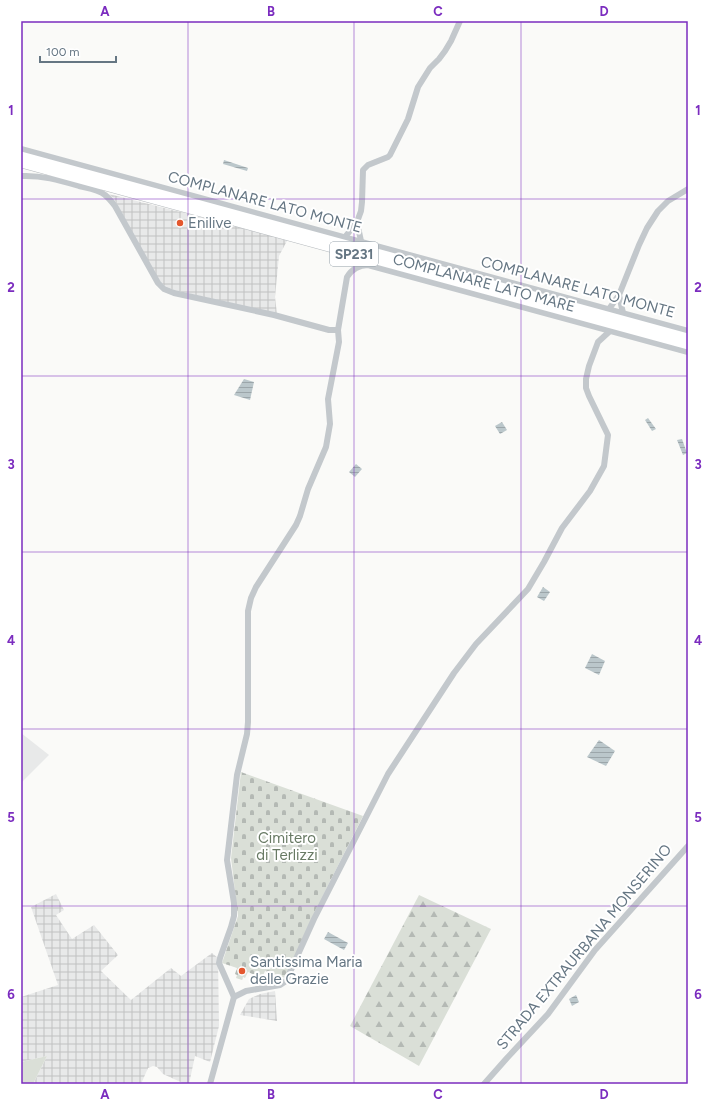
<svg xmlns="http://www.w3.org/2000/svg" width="709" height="1105" font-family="Figtree,sans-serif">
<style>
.built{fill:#e8e9e9}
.industrial{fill:url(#industrial-grid)}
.grass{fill:#dadfd7}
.forest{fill:url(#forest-firs)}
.cemetery{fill:url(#cemetery-stones)}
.water{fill:url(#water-rules)}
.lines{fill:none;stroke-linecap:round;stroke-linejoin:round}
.highway-casing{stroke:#b4b9bd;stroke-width:10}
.minor{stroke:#c3c8cc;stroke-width:6}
.highway{stroke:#fff;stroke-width:9}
.grid{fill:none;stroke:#7b2cbf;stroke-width:1;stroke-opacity:0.55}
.poi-dot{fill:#e4572e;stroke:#fff;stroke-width:1.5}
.labels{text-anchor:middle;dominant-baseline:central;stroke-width:4;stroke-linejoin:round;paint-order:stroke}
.shield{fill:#fff;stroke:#939fa8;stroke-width:1}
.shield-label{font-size:14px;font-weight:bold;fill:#657683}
.street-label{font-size:15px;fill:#657683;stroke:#fff}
.poi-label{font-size:15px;fill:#657683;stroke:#fff;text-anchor:start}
.park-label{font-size:15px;fill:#687a64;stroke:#fff}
.neatline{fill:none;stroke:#7b2cbf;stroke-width:1.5}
.grid-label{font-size:13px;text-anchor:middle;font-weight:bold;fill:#7b2cbf}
</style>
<defs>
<pattern id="industrial-grid" width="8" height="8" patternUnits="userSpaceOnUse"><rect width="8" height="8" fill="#e8e9e9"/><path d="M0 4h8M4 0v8" fill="none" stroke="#c0c1c2"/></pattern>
<pattern id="forest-firs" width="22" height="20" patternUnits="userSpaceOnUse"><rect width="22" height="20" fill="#dadfd7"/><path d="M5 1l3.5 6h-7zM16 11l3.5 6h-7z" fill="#b4b9b4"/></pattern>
<pattern id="cemetery-stones" width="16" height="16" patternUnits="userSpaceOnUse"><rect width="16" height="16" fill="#dadfd7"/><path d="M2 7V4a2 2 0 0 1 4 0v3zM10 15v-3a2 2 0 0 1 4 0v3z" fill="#b4b9b4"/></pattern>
<pattern id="water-rules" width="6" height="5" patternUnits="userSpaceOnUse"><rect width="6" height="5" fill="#bbc7cb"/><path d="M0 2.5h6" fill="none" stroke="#9ca6aa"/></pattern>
</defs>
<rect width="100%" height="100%" fill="#fafaf8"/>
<!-- built -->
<path class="built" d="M 21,733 L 49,755 L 21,783 Z"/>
<!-- industrial -->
<g class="industrial">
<path d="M 109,194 L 288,239 L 279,256 L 275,297 L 277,314 L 174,290 L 165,286 L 160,282 L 114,199 Z"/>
<path d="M 56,894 L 64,910 L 56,915 L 72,939 L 94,925 L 118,955 L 101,971 L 131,1000 L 171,968 L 181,976 L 212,953 L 218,958 L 219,1026 L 210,1062 L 195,1056 L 189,1084 L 185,1084 L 163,1074 L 157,1067 L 153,1066 L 148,1068 L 141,1084 L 33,1084 L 47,1056 L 21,1062 L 21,997 L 58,985 L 31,907 Z"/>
<path d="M 275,991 L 277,1021 L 240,1015 L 249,999 L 260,994 Z"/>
</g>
<!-- grass -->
<path class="grass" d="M 47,1056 L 33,1084 L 21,1084 L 21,1062 Z"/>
<!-- forest -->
<path class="forest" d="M 419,895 L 491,929 L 419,1066 L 350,1026 Z"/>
<!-- cemetery -->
<path class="cemetery" d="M 241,772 L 363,816 L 316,909 L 285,978 L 265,971 L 262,978 L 248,972 L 245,978 L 243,977 L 242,980 L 236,978 L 237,975 L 235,974 L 237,968 L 222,963 L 238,916 L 231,858 Z"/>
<!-- water -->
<g class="water">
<path d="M 224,160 L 248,168 L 247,171 L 223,164 Z"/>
<path d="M 244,379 L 254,382 L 250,400 L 234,395 Z"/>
<path d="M 648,418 L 656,429 L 652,431 L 645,420 Z"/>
<path d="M 502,422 L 507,430 L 500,434 L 495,426 Z"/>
<path d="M 682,439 L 687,453 L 683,455 L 677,440 Z"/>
<path d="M 356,464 L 362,469 L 355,477 L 349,472 Z"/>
<path d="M 543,587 L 550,592 L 544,601 L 537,597 Z"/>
<path d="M 592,654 L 605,661 L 599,675 L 585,668 Z"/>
<path d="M 599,740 L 615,751 L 606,766 L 587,757 Z"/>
<path d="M 328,932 L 348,943 L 344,950 L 324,939 Z"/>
<path d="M 576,995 L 579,1002 L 572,1006 L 569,999 Z"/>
</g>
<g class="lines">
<defs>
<g id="highway">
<path d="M 21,156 L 688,338"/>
<path d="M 21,163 L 688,345"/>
</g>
</defs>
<!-- highway casing -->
<use href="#highway" class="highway-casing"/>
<!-- minor -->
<g class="minor">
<path d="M 21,149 L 688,331"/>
<path d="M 21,176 C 41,175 59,180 79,186 C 87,188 98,189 105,195 C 109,198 112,202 115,206 L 158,283 L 164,289 L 174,293 L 274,315 L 329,330 L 338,330 L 347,277 C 352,269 358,265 368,265 L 688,352"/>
<path d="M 357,222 L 361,241"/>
<path d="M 345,237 L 357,222 L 361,211 L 362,202 L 363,170 L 368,165 L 388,157 L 390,155 L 408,119 L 418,87 L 430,68 L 439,59 L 445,51 L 451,41 L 460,21"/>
<path d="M 619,295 L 623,313"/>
<path d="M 609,309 L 619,295 L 639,245 L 647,228 L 658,211 L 668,201 L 688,189"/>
<path d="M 234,997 L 246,991 L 280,985 L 286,981 L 314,919 L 388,774 L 454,673 L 476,644 L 528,589 L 544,562 L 562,528 L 590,491 L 604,466 L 608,435 L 589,396 L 586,388 L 586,379 L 589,366 L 598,342 L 610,331"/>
<path d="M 234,997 L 219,963 L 220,958 L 231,927 L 234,916 L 234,903 L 227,860 L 237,775 L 247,734 L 248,722 L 248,611 L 251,598 L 256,587 L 296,525 L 300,516 L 308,489 L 326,447 L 330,424 L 328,399 L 339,342 L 338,330"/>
<path d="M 210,1084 L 234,997"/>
<path d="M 484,1084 L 507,1058 L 548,1014 L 595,950 L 688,846"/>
</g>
<!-- highway -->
<use href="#highway" class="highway"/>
</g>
<!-- grid -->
<path class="grid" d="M 188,21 L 188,1084M 354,21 L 354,1084M 521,21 L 521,1084M 21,199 L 688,199M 21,376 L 688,376M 21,552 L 688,552M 21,729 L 688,729M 21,906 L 688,906"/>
<!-- markers -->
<g class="poi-dot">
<circle cx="180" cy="223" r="4"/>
<circle cx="242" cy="971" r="4"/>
</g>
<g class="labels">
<!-- shield labels -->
<rect class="shield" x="330" y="242" width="48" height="24" rx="3"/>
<g class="shield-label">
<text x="354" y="254">SP231</text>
</g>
<!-- street labels -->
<g class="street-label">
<text transform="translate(265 202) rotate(15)">COMPLANARE LATO MONTE</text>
<text transform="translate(484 283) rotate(15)">COMPLANARE LATO MARE</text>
<text transform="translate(578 287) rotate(15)">COMPLANARE LATO MONTE</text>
<text transform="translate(584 947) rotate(-50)">STRADA EXTRAURBANA MONSERINO</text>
</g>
<!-- poi labels -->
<g class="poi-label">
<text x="188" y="223">Enilive</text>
<text x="250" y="962">Santissima Maria<tspan x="250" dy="17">delle Grazie</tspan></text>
</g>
<!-- park labels -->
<g class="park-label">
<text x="287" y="838">Cimitero<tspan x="287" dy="17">di Terlizzi</tspan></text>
</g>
</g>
<!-- border -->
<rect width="709" height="1105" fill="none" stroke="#ffffff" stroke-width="44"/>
<!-- scale -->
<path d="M40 56v6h76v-6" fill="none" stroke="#657683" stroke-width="2"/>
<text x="46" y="56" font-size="12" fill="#657683" stroke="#ffffff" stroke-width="3" paint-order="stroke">100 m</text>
<rect x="22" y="22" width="665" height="1061" class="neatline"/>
<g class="grid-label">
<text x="105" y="16">A</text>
<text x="271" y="16">B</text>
<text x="438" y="16">C</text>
<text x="604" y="16">D</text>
<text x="11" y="115">1</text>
<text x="698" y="115">1</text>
<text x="11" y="292">2</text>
<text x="698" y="292">2</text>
<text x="11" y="469">3</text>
<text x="698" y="469">3</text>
<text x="11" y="645">4</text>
<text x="698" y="645">4</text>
<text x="11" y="822">5</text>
<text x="698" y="822">5</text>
<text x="11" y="999">6</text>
<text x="698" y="999">6</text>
<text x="105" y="1099">A</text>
<text x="271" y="1099">B</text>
<text x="438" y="1099">C</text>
<text x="604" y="1099">D</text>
</g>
</svg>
